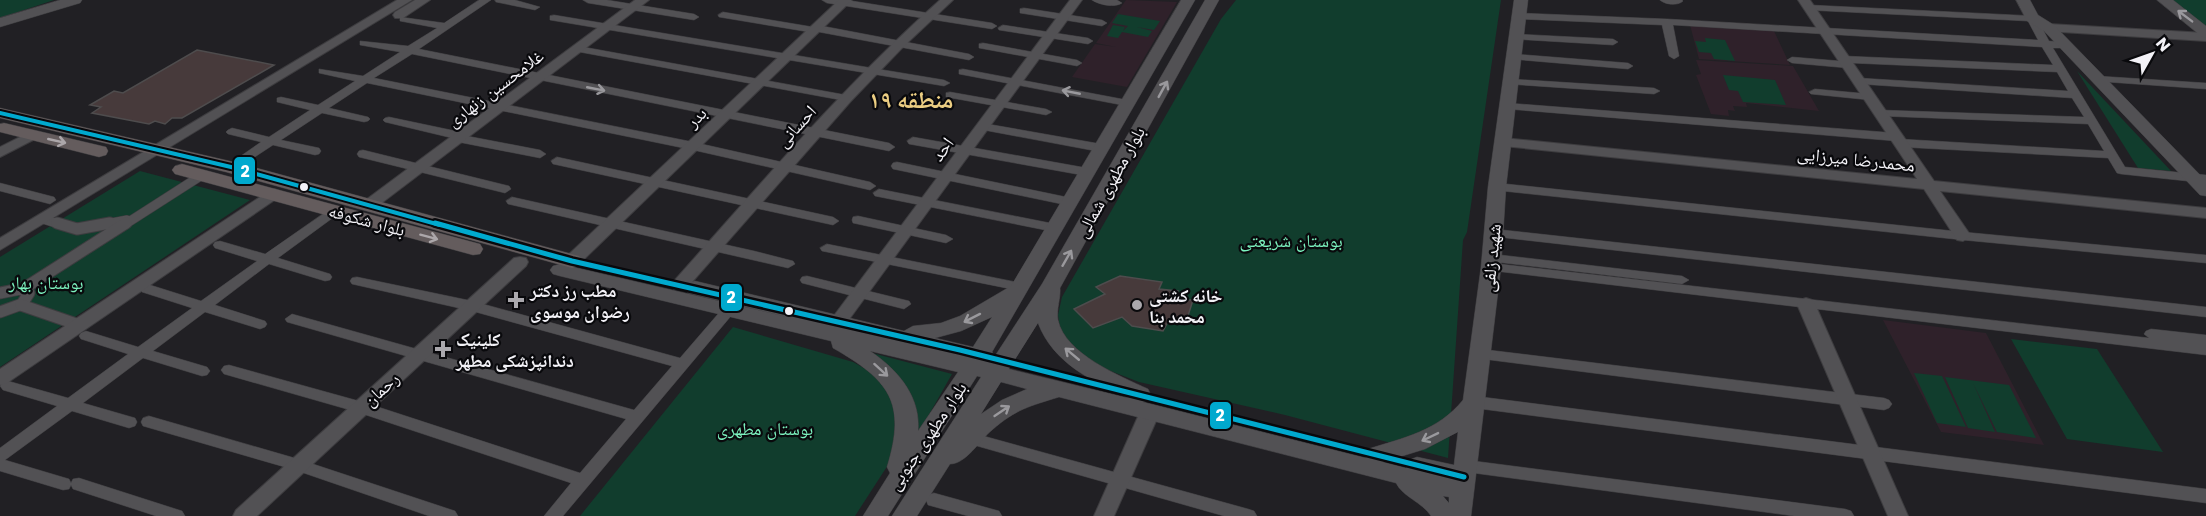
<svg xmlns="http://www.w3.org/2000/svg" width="2206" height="516" font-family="Poppins,'Noto Naskh Arabic',sans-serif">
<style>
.education{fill:#2f212a}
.green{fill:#113d2d}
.building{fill:#473a3b;stroke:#4e4c4d;stroke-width:1.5}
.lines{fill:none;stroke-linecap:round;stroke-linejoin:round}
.pedestrian-far1-casing{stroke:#3d3c3f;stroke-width:10}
.pedestrian-casing{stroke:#3d3c3f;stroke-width:13}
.minor-casing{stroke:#3d3c3f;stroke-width:1}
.tertiary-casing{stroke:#3d3c3f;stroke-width:2}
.secondary-casing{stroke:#3d3c3f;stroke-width:1}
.primary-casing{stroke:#3d3c3f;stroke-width:1}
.pedestrian-far1{stroke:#525154;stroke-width:9}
.pedestrian{stroke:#525154;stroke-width:11}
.minor{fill:#525154;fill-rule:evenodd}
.tertiary{fill:#525154;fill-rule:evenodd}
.secondary{fill:#525154;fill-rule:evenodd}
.primary{fill:#645c5d;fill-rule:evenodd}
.bus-1-far1-casing{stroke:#09090c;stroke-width:8}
.bus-1-casing{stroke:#09090c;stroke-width:10}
.bus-1-far1{stroke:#00a9ce;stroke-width:4}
.bus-1{stroke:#00a9ce;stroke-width:5}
.oneway{stroke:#9a999d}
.oneway2{stroke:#aca7aa}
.bus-dot{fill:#f3f2f7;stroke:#09090c;stroke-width:2}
.poi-dot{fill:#aaa8ad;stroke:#09090c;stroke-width:2}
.labels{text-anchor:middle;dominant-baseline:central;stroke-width:4.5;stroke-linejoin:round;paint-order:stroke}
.street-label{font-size:18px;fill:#f3f2f7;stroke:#09090c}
.park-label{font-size:18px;fill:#7cf3bf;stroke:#09090c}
.poi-label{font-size:18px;font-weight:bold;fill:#f3f2f7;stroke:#09090c;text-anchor:start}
.district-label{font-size:24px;font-weight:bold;fill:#ebcd82;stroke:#09090c}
.line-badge{stroke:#09090c;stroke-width:2}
.badge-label{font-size:16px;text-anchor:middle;font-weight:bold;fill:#fff}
</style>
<rect width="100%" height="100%" fill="#212024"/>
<!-- education -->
<g class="education">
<path d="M 1126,0 L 1177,2 L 1127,87 L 1072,77 L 1095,44 L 1116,47 L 1096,43 Z"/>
<path d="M 1690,25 L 1774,31 L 1790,65 L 1699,59 Z"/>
<path d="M 1696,60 L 1793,66 L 1819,111 L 1746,103 L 1747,107 L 1733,106 L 1735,111 L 1728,110 L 1729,116 L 1711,114 L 1696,75 L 1701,74 Z"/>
<path d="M 1883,320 L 1986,333 L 2044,445 L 1941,432 Z"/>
</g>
<!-- green -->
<g class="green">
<path d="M 0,0 L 54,0 L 0,18 Z"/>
<path d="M 1236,0 L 1501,0 L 1467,232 L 1463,240 L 1448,458 L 1285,415 L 1139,382 L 1103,368 L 1089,360 L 1061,334 L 1058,315 L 1062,297 L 1221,19 Z"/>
<path d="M 2170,0 L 2206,0 L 2206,28 Z"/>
<path d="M 1118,14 L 1160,21 L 1154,30 L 1137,27 L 1152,31 L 1148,37 L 1122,32 L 1118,38 L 1107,36 L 1113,25 L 1125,27 L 1123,31 L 1128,26 L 1112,23 Z"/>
<path d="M 1705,38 L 1725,40 L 1735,61 L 1714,59 L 1711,53 L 1699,52 L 1695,41 L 1706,42 Z"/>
<path d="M 2077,71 L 2171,171 L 2138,168 Z"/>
<path d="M 1723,75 L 1775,80 L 1786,105 L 1743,102 L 1738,91 L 1729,90 Z"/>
<path d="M 140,171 L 250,200 L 0,367 L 0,257 Z"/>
<path d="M 733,327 L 853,362 L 871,372 L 894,399 L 897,451 L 855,516 L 580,516 Z"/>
<path d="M 2011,339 L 2097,349 L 2163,452 L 2067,439 Z"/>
<path d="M 872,353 L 952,374 L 918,434 C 914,388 906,382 872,353 Z"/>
<path d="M 1914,373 L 1942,376 L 1966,427 L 1937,423 Z"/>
<path d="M 1945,377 L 2009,385 L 2036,438 L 1997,432 L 1973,383 L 1995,432 L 1968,428 Z"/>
</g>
<!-- building -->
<g class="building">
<path d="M 197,50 L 274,65 L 182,118 L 172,118 L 165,124 L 155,121 L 149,124 L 92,113 L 101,107 L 90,105 L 114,91 L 123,93 Z"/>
<path d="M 1120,276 L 1162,282 L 1159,289 L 1178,291 L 1177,300 L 1193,300 L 1186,322 L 1170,318 L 1163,331 L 1132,326 L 1122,317 L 1093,328 L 1074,309 L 1105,294 L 1096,287 Z"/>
</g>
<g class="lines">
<defs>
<g id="pedestrian-far1">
<path d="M 43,219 L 62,225"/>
<path d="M 101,225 L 127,220"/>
<path d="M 124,225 L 202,175"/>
</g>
<g id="pedestrian">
<path d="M 57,223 L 77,229 L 110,223"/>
<path d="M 23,289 L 126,223"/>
<path d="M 0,293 L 20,289 L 29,293 L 22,304 L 0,312"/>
<path d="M 21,305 L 79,325"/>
</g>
<g id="minor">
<path d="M 479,0 L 491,0 L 419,49 L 889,143 L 895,147 L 889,151 L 412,54 L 374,78 L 693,142 L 870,182 L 876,186 L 870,190 L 693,150 L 367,83 L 329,108 L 368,117 L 370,119 L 368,121 L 364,122 L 322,113 L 281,140 L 319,148 L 321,151 L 319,154 L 315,155 L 273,145 L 235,170 L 231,171 L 225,167 L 261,142 L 228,134 L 226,132 L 228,130 L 232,128 L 269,137 L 310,110 L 277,102 L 277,98 L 281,97 L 318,105 L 355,81 L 319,73 L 319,69 L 363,76 L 400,52 L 360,45 L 360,41 L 408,46 L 437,28 L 400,21 L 400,17 L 444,23 Z"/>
<path d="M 495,0 L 515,0 L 540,7 L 535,10 L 496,2 Z"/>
<path d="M 583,0 L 607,0 L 694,14 L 699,17 L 694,20 L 588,3 Z"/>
<path d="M 822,0 L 846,0 L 992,23 L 997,26 L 992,29 L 827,3 Z"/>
<path d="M 1092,0 L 1117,0 L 1122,3 C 1115,8 1099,5 1092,0 Z"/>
<path d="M 1660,0 L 1682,0 L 1683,1 C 1678,6 1665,5 1660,0 Z"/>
<path d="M 1810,5 L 2036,16 L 2049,41 L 2063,42 L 2068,45 L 2063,48 L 2053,48 L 2125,167 L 2206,175 L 2206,183 L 2121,174 L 2117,173 L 2108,158 L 1900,147 L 1896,146 L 1894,143 L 1896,141 L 1507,109 L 1501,106 L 1507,103 L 1896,133 L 1900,134 L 1902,137 L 1900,139 L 2104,151 L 2088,124 L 1880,116 L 1874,113 L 1880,110 L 2084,117 L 2072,98 L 1859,84 L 1853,81 L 1859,78 L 2068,91 L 2057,72 L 1851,63 L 1853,65 L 1848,68 L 1792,63 L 1787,60 L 1792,57 L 1840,61 L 1840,57 L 1844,56 L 2053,65 L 2042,47 L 1673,25 L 1679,56 L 1674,59 L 1669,56 L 1662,25 L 1519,19 L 1514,16 L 1519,13 L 1667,19 L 2038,40 L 2028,21 L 1806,10 L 1806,6 Z"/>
<path d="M 1024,8 L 1102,20 L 1107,23 L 1102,26 L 1020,13 L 1020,9 Z"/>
<path d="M 723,12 L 813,27 L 817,25 L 969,54 L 974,57 L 969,60 L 819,32 L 815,33 L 719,17 L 718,15 Z"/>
<path d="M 554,15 L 944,80 L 950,83 L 944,86 L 550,20 L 550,16 Z"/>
<path d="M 1003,25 L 1088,38 L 1093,41 L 1088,44 L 999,30 L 998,28 Z"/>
<path d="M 1516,34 L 1613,39 L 1618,42 L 1613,45 L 1512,39 L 1512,35 Z"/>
<path d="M 983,43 L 1077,60 L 1082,63 L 1077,66 L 979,48 L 979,44 Z"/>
<path d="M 578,46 L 846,95 L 852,98 L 846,101 L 574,51 L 573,49 Z"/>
<path d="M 1514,54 L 1628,63 L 1633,66 L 1628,69 L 1510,59 L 1510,55 Z"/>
<path d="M 963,69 L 1127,100 L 1133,103 L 1127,106 L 959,74 L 959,70 Z"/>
<path d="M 2097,76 L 2206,83 L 2206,89 L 2093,81 L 2093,77 Z"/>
<path d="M 1511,79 L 1654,88 L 1660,91 L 1654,94 L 1507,84 L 1507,80 Z"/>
<path d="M 1815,89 L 1870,94 L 1876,97 L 1870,100 L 1811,94 L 1809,92 Z"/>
<path d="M 950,92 L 1046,109 L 1052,112 L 1046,115 L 946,97 L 946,93 Z"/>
<path d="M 389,117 L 465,133 L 467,136 L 540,150 L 546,154 L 540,158 L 458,142 L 452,138 L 385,122 L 383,120 L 385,118 Z"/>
<path d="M 982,123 L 1101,144 L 1107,148 L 1101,152 L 978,129 L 976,127 L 978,125 Z"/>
<path d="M 913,137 L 1087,168 L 1093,172 L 1087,176 L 909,144 L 907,141 Z"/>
<path d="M 363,150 L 509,186 L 511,189 L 505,193 L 359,157 L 357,154 L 359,151 Z"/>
<path d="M 557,157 L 833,217 L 839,221 L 833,225 L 553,164 L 551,161 Z"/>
<path d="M 897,162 L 1071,198 L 1077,202 L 1071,206 L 893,169 L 891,166 L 893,163 Z"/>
<path d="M 0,183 L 54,197 L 56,200 L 50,204 L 0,191 Z"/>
<path d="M 1497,183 L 1963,232 L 2206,255 L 2206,263 L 1963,240 L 1493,190 L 1491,187 L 1493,184 Z"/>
<path d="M 879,189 L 1055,224 L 1062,228 L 1055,232 L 875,196 L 873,193 Z"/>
<path d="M 512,197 L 754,251 L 793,261 L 795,264 L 788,268 L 508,204 L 506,201 Z"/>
<path d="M 333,207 L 339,211 L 338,214 L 278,258 L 330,274 L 332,277 L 330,280 L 325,281 L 269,264 L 215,305 L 265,321 L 267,324 L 265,327 L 260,329 L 205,312 L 153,351 L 207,367 L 210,371 L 207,375 L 202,376 L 143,358 L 83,403 L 135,418 L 137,422 L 135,426 L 129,428 L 72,411 L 5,460 L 69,479 L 71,483 L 73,479 L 79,478 L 182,511 L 185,516 L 156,516 L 73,489 L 71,485 L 69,489 L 63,490 L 0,471 L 0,448 L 57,406 L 3,390 L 0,386 L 3,382 L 8,381 L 68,398 L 128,354 L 81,339 L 79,336 L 81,333 L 86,331 L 138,347 L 192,308 L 142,292 L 140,289 L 142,286 L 147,284 L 201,301 L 257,261 L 215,248 L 213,245 L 215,242 L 220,241 L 265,254 Z"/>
<path d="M 858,216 L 946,235 L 953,239 L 946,243 L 853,223 L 852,220 L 853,217 Z"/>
<path d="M 1494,229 L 2206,307 L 2206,317 L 1489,236 L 1487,233 Z"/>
<path d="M 827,244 L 1021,283 L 1028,287 L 1021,291 L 822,251 L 820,248 Z"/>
<path d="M 1492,254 L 1682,276 L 1689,280 L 1682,284 L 1487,261 L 1485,258 Z"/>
<path d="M 1491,263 L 2149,338 L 2144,334 L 2146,331 L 2151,329 L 2206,335 L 2206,355 L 1486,270 L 1484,267 Z"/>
<path d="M 807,276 L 909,301 L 911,304 L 904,309 L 802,283 L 800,280 L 802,277 Z"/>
<path d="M 357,277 L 472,301 L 680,358 L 724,307 L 729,305 L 736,310 L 563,516 L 544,516 L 571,483 L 357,412 L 224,374 L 221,370 L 224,366 L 229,365 L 366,403 L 580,473 L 626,419 L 287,322 L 285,319 L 292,314 L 634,410 L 672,366 L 472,311 L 352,284 L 350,281 L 352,278 Z"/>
<path d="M 1480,349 L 1884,398 L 1889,400 L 1892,404 L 1889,408 L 1884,410 L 1475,358 L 1473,354 L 1475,350 Z"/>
<path d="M 1474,396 L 2206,489 L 2206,503 L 1474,408 L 1469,406 L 1466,402 L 1469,398 Z"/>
<path d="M 149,416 L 298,459 L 455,511 L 458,516 L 429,516 L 295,470 L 143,426 L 141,422 L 143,418 Z"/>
<path d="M 969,432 L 1248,509 L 1254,511 L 1257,516 L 1224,516 L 963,442 L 961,438 L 963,434 Z"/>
<path d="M 1466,460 L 1845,509 L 1851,511 L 1854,516 L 1794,516 L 1466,472 L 1460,470 L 1458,466 L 1460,462 Z"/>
<path d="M 934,493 L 999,511 L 1002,516 L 968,516 L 928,505 L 926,500 L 928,495 Z"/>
</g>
<g id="tertiary">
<path d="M 397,0 L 412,0 L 0,250 L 0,238 Z"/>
<path d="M 415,0 L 430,0 L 403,18 L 395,18 L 393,15 L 395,12 Z"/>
<path d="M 635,0 L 649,0 L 375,208 L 363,208 L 361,205 L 363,202 Z"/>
<path d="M 839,0 L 852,0 L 578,265 L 566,265 L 564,261 L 566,257 Z"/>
<path d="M 940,0 L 953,0 L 904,46 L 851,101 L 686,289 L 674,289 L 672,285 L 674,281 C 760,185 843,86 940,0 Z"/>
<path d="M 1070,0 L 1082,0 L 845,325 L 833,325 L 830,321 L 833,317 Z"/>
<path d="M 1798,0 L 1810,0 L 1934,181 L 2206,208 L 2206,218 L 1940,191 L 1971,236 L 1963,241 L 1957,240 L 1924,189 L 1503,146 L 1496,142 L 1503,138 L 1917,179 Z"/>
<path d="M 2049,24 L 2206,33 L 2206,41 L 2045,31 L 2043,28 L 2045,25 Z"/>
<path d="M 32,131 L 37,132 L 39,135 L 37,138 L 0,157 L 0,147 Z"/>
<path d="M 274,189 L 279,191 L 282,194 L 279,197 L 7,383 L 0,385 L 0,369 L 269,191 Z"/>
<path d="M 520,257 L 526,258 L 528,262 L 526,266 L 257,516 L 233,516 L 236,510 L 514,258 Z"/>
<path d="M 1806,298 L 1812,300 L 1815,304 L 1908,516 L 1888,516 L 1797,304 L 1800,300 Z"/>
<path d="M 1150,405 L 1157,407 L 1160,412 L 1114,516 L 1094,516 L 1140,412 L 1143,407 Z"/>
</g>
<g id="secondary">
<path d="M 60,0 L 82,0 L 80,3 L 0,27 L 0,18 Z"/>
<path d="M 1181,0 L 1195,0 L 992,352 L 995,356 L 1042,284 L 1205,0 L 1219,0 L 1060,288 C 1061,298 1056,309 1058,320 C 1065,354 1120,376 1148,389 L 1151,395 L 1148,401 L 1143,402 L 1366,458 L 1364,455 L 1368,449 C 1403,438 1438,431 1463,400 L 1481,267 L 1488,187 L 1514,0 L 1528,0 L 1506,187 L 1501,267 L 1471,516 L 1431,516 C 1422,502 1403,497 1396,483 L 1059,397 C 1030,406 1016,409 992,430 C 980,440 966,464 950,464 L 917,516 L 892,516 L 981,377 L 977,376 L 888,516 L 863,516 L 890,473 L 887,467 C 907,402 889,380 833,348 L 831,341 L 560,276 L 553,274 L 550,270 L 553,266 L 560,264 L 796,319 L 688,293 L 685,288 L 688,283 L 695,281 L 904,331 L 913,326 L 941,323 L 960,316 L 1011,286 ZM 992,317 L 973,347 L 935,338 L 961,331 ZM 1038,323 C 1053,363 1092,381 1128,398 L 1009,369 ZM 870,351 L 958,372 L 918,431 C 921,396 897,369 870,351 ZM 1001,382 L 1027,389 L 1002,400 L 981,414 ZM 1458,432 L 1454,465 L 1417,457 L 1409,460 L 1406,468 L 1383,462 L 1425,449 ZM 1443,496 L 1449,497 L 1449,503 Z"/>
<path d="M 2016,0 L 2030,0 L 2038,15 L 2054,25 L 2206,181 L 2206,196 L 2200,195 L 2044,31 L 2027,21 Z"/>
<path d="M 2157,0 L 2173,0 L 2206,26 L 2206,38 L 2201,36 Z"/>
</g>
<g id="primary">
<path d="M 0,108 L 238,163 L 579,256 L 583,261 L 579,266 L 572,268 L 226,172 L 0,118 Z"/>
<path d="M 4,123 L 106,147 L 108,151 L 106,155 L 99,157 L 0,132 L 0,124 Z"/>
<path d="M 182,164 L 480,244 L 483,249 L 480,254 L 473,255 L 175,174 L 172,170 L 175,166 Z"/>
</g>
</defs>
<!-- pedestrian-far1 casing -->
<use href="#pedestrian-far1" class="pedestrian-far1-casing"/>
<!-- pedestrian casing -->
<use href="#pedestrian" class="pedestrian-casing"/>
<!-- minor casing -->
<use href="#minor" class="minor-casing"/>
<!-- tertiary casing -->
<use href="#tertiary" class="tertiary-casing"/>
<!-- secondary casing -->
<use href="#secondary" class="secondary-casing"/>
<!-- primary casing -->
<use href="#primary" class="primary-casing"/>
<!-- pedestrian-far1 -->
<use href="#pedestrian-far1" class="pedestrian-far1"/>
<!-- pedestrian -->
<use href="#pedestrian" class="pedestrian"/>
<!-- minor -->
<use href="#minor" class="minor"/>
<!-- tertiary -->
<use href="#tertiary" class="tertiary"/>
<!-- secondary -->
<use href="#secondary" class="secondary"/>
<!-- primary -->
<use href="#primary" class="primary"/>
<defs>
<path id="bus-1-far1" d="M 0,113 L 231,167 L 440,225"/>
<path id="bus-1" d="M 435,223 L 572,261 L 960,350 L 1464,477"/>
</defs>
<!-- bus-1-far1 casing -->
<use href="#bus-1-far1" class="bus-1-far1-casing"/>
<!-- bus-1 casing -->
<use href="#bus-1" class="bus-1-casing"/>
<!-- bus-1-far1 -->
<use href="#bus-1-far1" class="bus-1-far1"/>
<!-- bus-1 -->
<use href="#bus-1" class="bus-1"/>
</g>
<!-- one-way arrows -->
<defs><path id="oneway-shaft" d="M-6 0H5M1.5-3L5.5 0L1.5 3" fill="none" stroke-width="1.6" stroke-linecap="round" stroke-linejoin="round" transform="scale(1.5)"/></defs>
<g class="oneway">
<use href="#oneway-shaft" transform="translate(2185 16) rotate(-143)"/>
<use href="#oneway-shaft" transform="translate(596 89) rotate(11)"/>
<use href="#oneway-shaft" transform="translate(1163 89) rotate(-61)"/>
<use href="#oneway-shaft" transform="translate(1071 92) rotate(-169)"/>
<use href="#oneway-shaft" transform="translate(1067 258) rotate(-60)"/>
<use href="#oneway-shaft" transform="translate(972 318) rotate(153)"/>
<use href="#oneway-shaft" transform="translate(1072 354) rotate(-140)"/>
<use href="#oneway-shaft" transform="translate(881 370) rotate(42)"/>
<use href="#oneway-shaft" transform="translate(1002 411) rotate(-34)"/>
<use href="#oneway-shaft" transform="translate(1430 437) rotate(154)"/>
</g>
<g class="oneway2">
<use href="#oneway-shaft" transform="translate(57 141) rotate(13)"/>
<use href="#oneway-shaft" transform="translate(429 237) rotate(15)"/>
</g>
<!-- markers -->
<g class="bus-dot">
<circle cx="304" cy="187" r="5"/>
<circle cx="789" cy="311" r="5"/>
</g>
<g class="poi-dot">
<path d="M513 291h6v6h6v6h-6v6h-6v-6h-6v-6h6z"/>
<circle cx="1137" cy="305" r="6"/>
<path d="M440 340h6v6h6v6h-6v6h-6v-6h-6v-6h6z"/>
</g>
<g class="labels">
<!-- street labels -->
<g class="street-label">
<text transform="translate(495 88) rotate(-37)">غلامحسین زنهاری</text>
<text transform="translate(696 117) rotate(-44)">بدر</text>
<text transform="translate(796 126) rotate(-48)">احسانی</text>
<text transform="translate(942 149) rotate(-54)">احد</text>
<text transform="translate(1856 159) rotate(6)">محمدرضا میرزایی</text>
<text transform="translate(1110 182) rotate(-61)">بلوار مطهری شمالی</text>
<text transform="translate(367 220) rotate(15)">بلوار شکوفه</text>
<text transform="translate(1491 258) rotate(-84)">شهید زلفی</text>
<text transform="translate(381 389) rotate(-42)">رحمان</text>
<text transform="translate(927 436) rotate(-56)">بلوار مطهری جنوبی</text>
</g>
<!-- park labels -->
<g class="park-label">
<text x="1291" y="240">بوستان شریعتی</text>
<text x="46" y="282">بوستان بهار</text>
<text x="765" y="428">بوستان مطهری</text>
</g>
<!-- poi labels -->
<g class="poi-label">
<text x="530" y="290">مطب رز دکتر<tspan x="530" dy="21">رضوان موسوی</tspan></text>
<text x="1149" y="295">خانه کشتی<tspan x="1149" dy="21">محمد بنا</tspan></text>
<text x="456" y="339">کلینیک<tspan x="456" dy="21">دندانپزشکی مطهر</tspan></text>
</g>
<!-- district labels -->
<g class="district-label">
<text x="911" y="99">منطقه ۱۹</text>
</g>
</g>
<g class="line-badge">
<rect x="233" y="156" width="23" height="29" rx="6" fill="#00a9ce"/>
<rect x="720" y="283" width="23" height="29" rx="6" fill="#00a9ce"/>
<rect x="1209" y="401" width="23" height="29" rx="6" fill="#00a9ce"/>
</g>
<g class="badge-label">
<text x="245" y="177">2</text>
<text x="731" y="303">2</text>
<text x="1220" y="421">2</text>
</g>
<!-- north arrow -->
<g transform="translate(2152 54) rotate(50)" stroke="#09090c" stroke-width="4.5" paint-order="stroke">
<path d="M0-4.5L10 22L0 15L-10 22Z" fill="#f3f2f7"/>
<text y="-9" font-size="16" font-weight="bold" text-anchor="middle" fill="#f3f2f7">N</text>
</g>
</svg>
